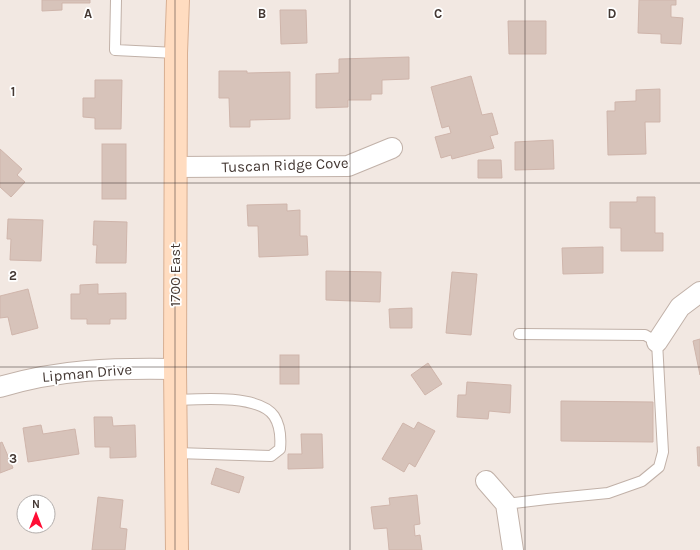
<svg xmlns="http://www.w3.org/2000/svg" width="700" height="550" font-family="Karla,sans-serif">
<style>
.building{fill:#d7c3ba;stroke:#cfb5ab}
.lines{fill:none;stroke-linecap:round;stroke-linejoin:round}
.service-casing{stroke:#c1b1a8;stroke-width:12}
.minor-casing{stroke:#c1b1a8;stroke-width:22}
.secondary-casing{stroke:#d8af92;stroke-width:24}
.service{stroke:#fff;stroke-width:10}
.minor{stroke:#fff;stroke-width:20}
.secondary{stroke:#ffdcc0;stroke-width:22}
.grid{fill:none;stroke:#443833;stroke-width:1;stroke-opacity:0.55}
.labels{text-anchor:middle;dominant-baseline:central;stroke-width:3.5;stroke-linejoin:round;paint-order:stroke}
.street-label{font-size:15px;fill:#443833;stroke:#fff}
.grid-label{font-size:13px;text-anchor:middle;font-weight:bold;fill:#443833;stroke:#fff;stroke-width:3.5;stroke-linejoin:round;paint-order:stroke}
</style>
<rect width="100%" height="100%" fill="#f2e8e2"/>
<!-- building -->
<g class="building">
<path d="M 42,0 L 90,0 L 90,3 L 62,3 L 62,10 L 42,11 Z"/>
<path d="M 639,0 L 676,0 L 676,5 L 671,5 L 671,17 L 683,18 L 681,44 L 661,43 L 661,34 L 638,33 Z"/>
<path d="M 280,10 L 306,10 L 307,43 L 281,44 Z"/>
<path d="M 508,21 L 546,21 L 546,54 L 509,54 Z"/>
<path d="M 409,57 L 409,79 L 382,80 L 382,94 L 371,94 L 371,100 L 348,100 L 348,107 L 316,108 L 316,74 L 339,73 L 339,59 Z"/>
<path d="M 219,71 L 247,71 L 247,73 L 290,72 L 290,119 L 250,120 L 250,127 L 230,127 L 229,98 L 219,98 Z"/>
<path d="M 471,76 L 482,115 L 492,113 L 498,134 L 490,136 L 494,148 L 452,159 L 451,155 L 441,158 L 435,137 L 451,133 L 449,126 L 442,128 L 431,87 Z"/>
<path d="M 95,80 L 122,80 L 121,129 L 95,129 L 95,118 L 83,117 L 83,98 L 95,98 Z"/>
<path d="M 660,89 L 660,122 L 645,122 L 646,154 L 608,155 L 607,111 L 615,111 L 615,102 L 636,101 L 636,90 Z"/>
<path d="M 553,140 L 554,169 L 515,170 L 515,142 Z"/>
<rect x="102" y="144" width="24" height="55"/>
<path d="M 0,149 L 22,169 L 17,175 L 25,182 L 11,197 L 0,187 Z"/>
<path d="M 478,160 L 501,160 L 502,178 L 478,178 Z"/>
<path d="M 637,197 L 655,197 L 655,233 L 663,233 L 663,251 L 621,251 L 621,228 L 610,228 L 610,202 L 637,202 Z"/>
<path d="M 287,204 L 287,211 L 300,210 L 300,236 L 307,236 L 308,255 L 259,257 L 258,226 L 248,226 L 247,205 Z"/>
<path d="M 8,219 L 43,220 L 41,261 L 10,260 L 11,239 L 7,239 Z"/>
<path d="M 94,221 L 127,222 L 126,263 L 96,263 L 97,245 L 93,245 Z"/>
<path d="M 603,247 L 603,273 L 563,274 L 562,248 Z"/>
<path d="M 326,271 L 381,272 L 380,302 L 326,300 Z"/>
<path d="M 452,272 L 477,274 L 471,335 L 446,333 Z"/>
<path d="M 98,284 L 98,294 L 126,293 L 126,319 L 110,319 L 110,324 L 87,324 L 87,319 L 71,319 L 71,294 L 80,294 L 80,285 Z"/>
<path d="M 28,289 L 38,328 L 12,335 L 8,317 L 0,318 L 0,296 Z"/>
<path d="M 412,308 L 412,328 L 390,328 L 389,309 Z"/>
<path d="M 700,339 L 700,375 L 693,341 Z"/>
<rect x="280" y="355" width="19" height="29"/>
<path d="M 428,363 L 442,384 L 425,395 L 411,375 Z"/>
<path d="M 467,382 L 511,385 L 510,413 L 489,411 L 488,419 L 457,417 L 458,395 L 466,395 Z"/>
<path d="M 561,401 L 653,402 L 653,442 L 561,441 Z"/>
<path d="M 94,417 L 112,417 L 113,426 L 135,425 L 136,457 L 110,458 L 110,447 L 95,447 Z"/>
<path d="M 418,422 L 435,431 L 415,467 L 409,463 L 404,472 L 382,459 L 403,423 L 414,429 Z"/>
<path d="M 41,425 L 43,434 L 75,429 L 79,454 L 28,462 L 23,428 Z"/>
<path d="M 301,434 L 322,434 L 323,468 L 288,469 L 288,454 L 302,454 Z"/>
<path d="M 2,442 L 13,468 L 0,473 L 0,443 Z"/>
<path d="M 697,447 L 700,447 L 700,466 L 698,466 Z"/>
<path d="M 216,468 L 244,477 L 239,493 L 211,484 Z"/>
<path d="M 417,495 L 420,524 L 414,525 L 415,536 L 420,535 L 422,550 L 389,550 L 387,528 L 374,529 L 371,507 L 390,505 L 389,498 Z"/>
<path d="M 98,497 L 123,500 L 120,528 L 127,529 L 125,550 L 92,550 Z"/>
</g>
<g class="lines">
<defs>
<g id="service">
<path d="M 116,0 L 115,50 L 176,53"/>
<path d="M 176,400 C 199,399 259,394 274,416 C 280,425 281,438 280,449 L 271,456 L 176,453"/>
<path d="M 506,504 L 547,499 L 608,493 L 642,481 L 659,467 L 663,452 L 657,342 L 645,335 L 519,334"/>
</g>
<g id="minor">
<path d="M 176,167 L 348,166 L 392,148"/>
<path d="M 657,342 L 680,307 L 700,292"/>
<path d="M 0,387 C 60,369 113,368 175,369"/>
<path d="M 486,481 L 506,504 L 513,550"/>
</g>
<path id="secondary" d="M 177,550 L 175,369 L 176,53 L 178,0"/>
</defs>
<!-- service casing -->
<use href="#service" class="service-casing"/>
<!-- minor casing -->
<use href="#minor" class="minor-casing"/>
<!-- secondary casing -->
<use href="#secondary" class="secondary-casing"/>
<!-- service -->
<use href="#service" class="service"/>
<!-- minor -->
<use href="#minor" class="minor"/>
<!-- secondary -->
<use href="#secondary" class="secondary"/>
</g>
<!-- grid -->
<path class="grid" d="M 175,0 L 175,550M 350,0 L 350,550M 525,0 L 525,550M 0,183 L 700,183M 0,367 L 700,367"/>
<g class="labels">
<!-- street labels -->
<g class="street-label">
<text transform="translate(285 165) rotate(-2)">Tuscan Ridge Cove</text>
<text transform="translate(175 275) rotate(-90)">1700 East</text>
<text transform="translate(87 373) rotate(-5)">Lipman Drive</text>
</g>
</g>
<g class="grid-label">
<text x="88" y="18">A</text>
<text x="262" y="18">B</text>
<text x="438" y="18">C</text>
<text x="612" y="18">D</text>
<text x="13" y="96">1</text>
<text x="13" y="280">2</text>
<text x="13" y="463">3</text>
</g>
<!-- north arrow -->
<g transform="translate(36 514)"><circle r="19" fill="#ffffff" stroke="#b4afad"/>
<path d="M0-3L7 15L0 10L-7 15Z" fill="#ff0d34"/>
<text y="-6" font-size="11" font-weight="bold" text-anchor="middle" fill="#443833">N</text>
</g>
</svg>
